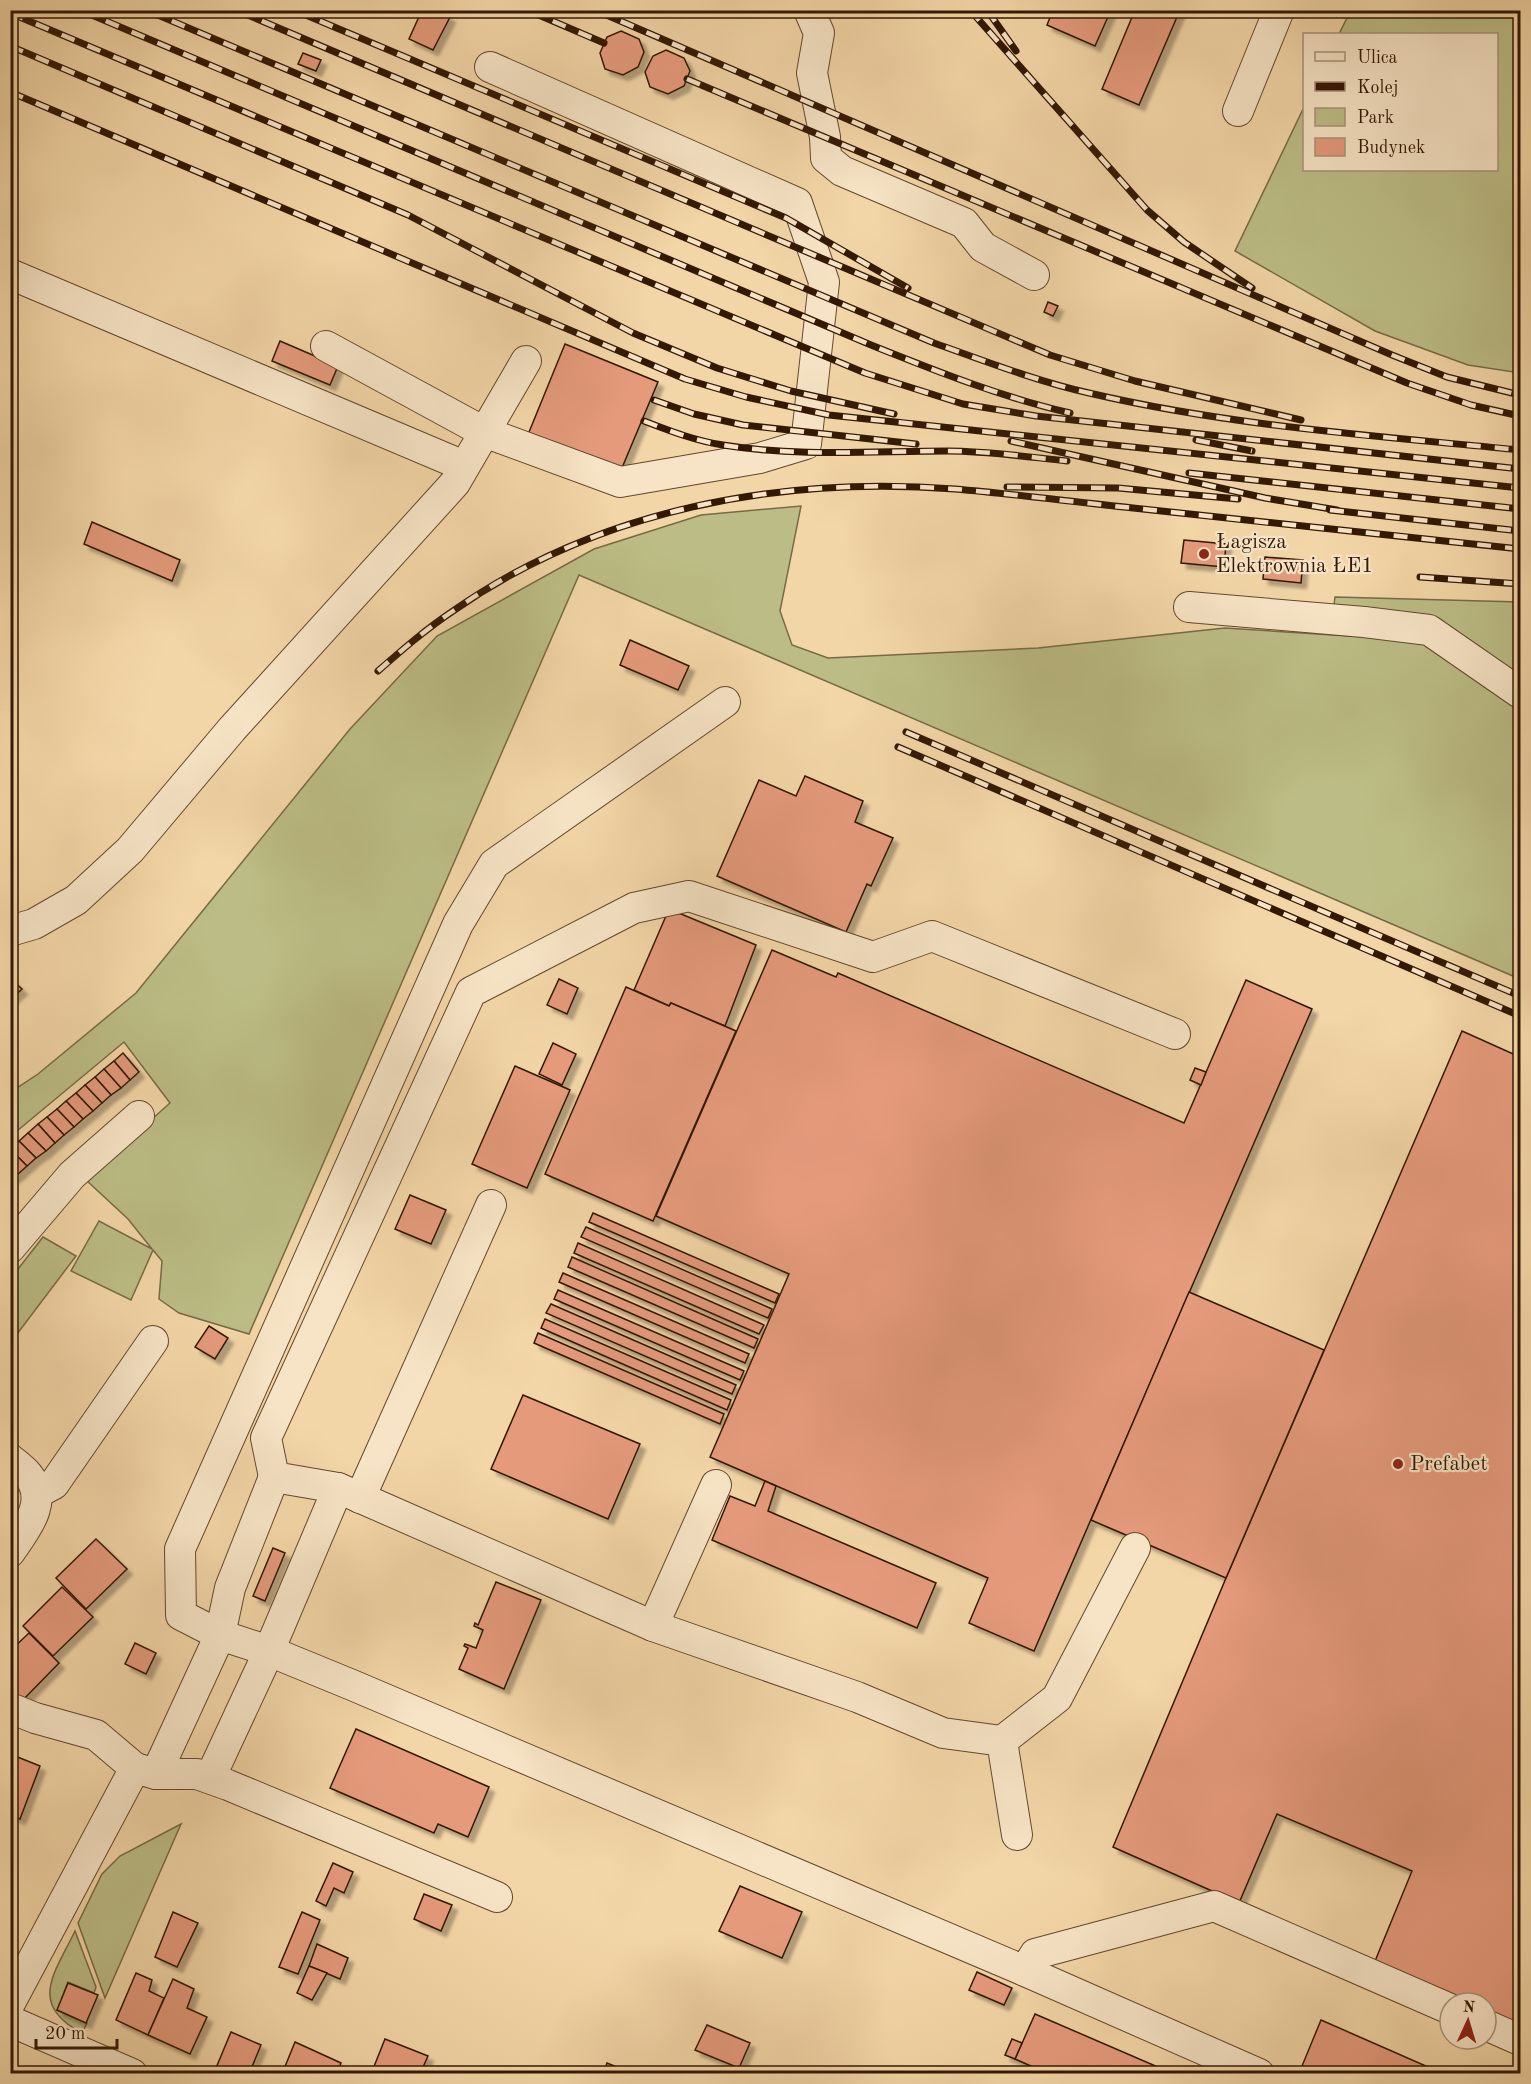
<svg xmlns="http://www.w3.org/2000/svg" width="1531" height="2084" font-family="'Old Standard TT',serif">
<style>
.green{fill:#bcbd86;stroke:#786a45;stroke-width:1.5}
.building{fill:#e59a7c;stroke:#331804;stroke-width:1.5;filter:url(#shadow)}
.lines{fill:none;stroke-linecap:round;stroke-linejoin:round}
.minor-casing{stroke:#63482d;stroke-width:32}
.minor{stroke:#f7e4c6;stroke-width:30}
.rail-casing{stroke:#331804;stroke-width:7}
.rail{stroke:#f7e4c6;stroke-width:4.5;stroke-dasharray:14;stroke-linecap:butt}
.poi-dot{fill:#8f2418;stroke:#f7e4c6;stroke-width:2}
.labels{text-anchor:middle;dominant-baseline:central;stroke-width:4.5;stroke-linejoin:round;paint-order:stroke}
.poi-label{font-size:21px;fill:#331804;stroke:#f7e4c6;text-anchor:start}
</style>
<defs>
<filter id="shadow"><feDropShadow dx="5.5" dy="5.5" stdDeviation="1.5" flood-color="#0004"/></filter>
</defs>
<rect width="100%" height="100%" fill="#f3d6a7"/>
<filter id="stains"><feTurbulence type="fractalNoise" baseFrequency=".00333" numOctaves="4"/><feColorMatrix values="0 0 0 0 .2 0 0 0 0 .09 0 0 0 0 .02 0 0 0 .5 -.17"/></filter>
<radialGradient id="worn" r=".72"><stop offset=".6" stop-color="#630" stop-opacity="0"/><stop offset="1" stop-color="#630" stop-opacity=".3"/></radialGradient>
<!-- green -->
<g class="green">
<path d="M 1351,10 L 1520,11 L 1520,373 L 1468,365 L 1375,331 L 1235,251 L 1304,107 L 1304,170 L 1496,170 L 1496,34 L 1339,34 Z"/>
<path d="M 801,506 L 780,611 L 792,645 L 828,658 L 1038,648 L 1225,628 L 1428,641 L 1520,707 L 1520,979 L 579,575 L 249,1334 L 179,1313 L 159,1299 L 162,1261 L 153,1250 L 131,1300 L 71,1271 L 99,1221 L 152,1249 L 128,1219 L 85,1179 L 170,1103 L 124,1042 L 11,1136 L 11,1092 L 38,1074 L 136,993 L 350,729 L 437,636 L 594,549 L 701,515 Z"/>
<path d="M 1335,597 L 1520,602 L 1520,675 L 1333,613 Z"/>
<path d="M 43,1237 L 76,1256 L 11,1342 L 11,1278 Z"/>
<path d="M 181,1824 L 105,1998 L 78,1923 L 102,1874 L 120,1856 Z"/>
<path d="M 75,1931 L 96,1987 L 94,1993 L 68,1982 L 57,2010 L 87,2023 L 82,2033 C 27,2004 55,1973 75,1931 Z"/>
</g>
<!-- building -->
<g class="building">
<path d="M 422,10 L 436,10 L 450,17 L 433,50 L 409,39 Z"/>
<path d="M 1053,10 L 1111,10 L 1095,46 L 1047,25 Z"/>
<path d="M 1135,10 L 1180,10 L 1139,105 L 1102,89 Z"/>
<path d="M 621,31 L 639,39 L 644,52 L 638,67 L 623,75 L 605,69 L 600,53 L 607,37 Z"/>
<path d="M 666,50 L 684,58 L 690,71 L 684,86 L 668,94 L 650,87 L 645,72 L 653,56 Z"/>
<path d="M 303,53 L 321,60 L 316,71 L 298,64 Z"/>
<path d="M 1048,302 L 1058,306 L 1053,316 L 1044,312 Z"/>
<path d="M 280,341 L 338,366 L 330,385 L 272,361 Z"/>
<path d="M 565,344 L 658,382 L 619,475 L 527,437 Z"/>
<path d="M 92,522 L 180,560 L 172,581 L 84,544 Z"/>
<path d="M 1184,540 L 1226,544 L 1224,567 L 1181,563 Z"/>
<path d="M 1265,557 L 1303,560 L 1301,583 L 1263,579 Z"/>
<path d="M 630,640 L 689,666 L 678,690 L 620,665 Z"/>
<path d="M 805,776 L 863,801 L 855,822 L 893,838 L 871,886 L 867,884 L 846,932 L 717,876 L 759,780 L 796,796 Z"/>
<path d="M 669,909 L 756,945 L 725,1026 L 671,1003 L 669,1006 L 634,990 Z"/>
<path d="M 772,950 L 836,977 L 838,973 L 1184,1123 L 1246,980 L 1312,1009 L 1034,1651 L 969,1623 L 988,1578 L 710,1457 L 789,1274 L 656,1216 Z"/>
<path d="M 10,978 L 22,989 L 10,1000 Z"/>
<path d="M 559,979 L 578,988 L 567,1014 L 547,1005 Z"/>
<path d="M 626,987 L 669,1006 L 671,1003 L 736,1031 L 653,1221 L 545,1174 Z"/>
<path d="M 1462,1031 L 1520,1057 L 1520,2030 L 1486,2015 L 1486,2003 L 1459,2003 L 1373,1966 L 1412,1871 L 1277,1814 L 1239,1903 L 1113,1847 L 1226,1578 Z"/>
<path d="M 553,1043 L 576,1054 L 562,1085 L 539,1074 Z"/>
<path d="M 123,1053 L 139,1072 L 130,1080 L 114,1061 Z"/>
<path d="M 114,1061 L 130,1080 L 121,1088 L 104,1069 Z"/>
<path d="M 515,1066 L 570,1090 L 527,1188 L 472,1164 Z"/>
<path d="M 1195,1068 L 1206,1072 L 1201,1085 L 1190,1080 Z"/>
<path d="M 104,1069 L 121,1088 L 111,1095 L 95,1077 Z"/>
<path d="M 95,1077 L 111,1095 L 102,1103 L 85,1085 Z"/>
<path d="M 85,1085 L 102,1103 L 93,1111 L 76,1093 Z"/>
<path d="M 76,1093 L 93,1111 L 83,1119 L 66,1101 Z"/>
<path d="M 66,1101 L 83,1119 L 74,1127 L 57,1109 Z"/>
<path d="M 57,1109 L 74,1127 L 64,1135 L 47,1117 Z"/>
<path d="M 47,1117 L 64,1135 L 55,1143 L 38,1124 Z"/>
<path d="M 38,1124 L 55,1143 L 46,1151 L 28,1133 Z"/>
<path d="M 28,1133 L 46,1151 L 36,1158 L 19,1141 Z"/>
<path d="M 19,1141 L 36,1158 L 27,1166 L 10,1149 Z"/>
<path d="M 10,1149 L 27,1166 L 18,1174 L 10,1167 Z"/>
<path d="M 10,1167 L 18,1174 L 10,1180 Z"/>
<path d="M 410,1195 L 446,1210 L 431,1244 L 395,1229 Z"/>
<path d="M 593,1213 L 779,1294 L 775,1303 L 589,1222 Z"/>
<path d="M 586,1227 L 772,1309 L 768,1318 L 581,1237 Z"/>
<path d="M 578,1243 L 764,1325 L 759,1334 L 574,1253 Z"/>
<path d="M 572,1257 L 758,1339 L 754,1348 L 568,1267 Z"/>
<path d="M 563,1273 L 749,1354 L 745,1363 L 559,1282 Z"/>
<path d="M 558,1290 L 744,1371 L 740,1380 L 554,1299 Z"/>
<path d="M 1189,1292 L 1324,1350 L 1226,1578 L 1091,1520 Z"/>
<path d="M 551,1304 L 736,1385 L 732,1394 L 546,1313 Z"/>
<path d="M 545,1319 L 731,1400 L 727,1410 L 541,1328 Z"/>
<path d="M 209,1326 L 228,1338 L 215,1359 L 195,1347 Z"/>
<path d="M 538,1333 L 724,1414 L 720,1424 L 534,1343 Z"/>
<path d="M 523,1395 L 640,1444 L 608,1519 L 491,1469 Z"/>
<path d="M 765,1481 L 776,1486 L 768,1511 L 936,1583 L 917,1628 L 712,1540 L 730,1496 L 755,1506 Z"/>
<path d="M 96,1539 L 127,1569 L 86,1609 L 56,1578 Z"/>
<path d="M 273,1548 L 285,1553 L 265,1601 L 253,1596 Z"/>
<path d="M 496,1582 L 541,1600 L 504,1689 L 459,1669 L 468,1648 L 464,1646 L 465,1644 L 476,1648 L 483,1630 L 474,1626 L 475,1623 L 478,1625 Z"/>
<path d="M 62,1587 L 93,1617 L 53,1656 L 23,1626 Z"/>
<path d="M 29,1633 L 59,1663 L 20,1703 L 10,1694 L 10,1651 Z"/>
<path d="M 135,1643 L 156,1653 L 146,1674 L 125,1664 Z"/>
<path d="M 356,1729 L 489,1787 L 468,1837 L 438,1824 L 434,1833 L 330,1788 Z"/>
<path d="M 10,1754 L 40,1766 L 20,1819 L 10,1815 Z"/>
<path d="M 333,1863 L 353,1872 L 344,1893 L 334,1888 L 326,1906 L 316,1901 Z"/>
<path d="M 740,1886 L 802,1912 L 782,1958 L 719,1931 Z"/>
<path d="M 424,1894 L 452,1905 L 441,1931 L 414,1919 Z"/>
<path d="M 173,1912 L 198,1923 L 177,1967 L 155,1957 Z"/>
<path d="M 302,1912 L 320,1920 L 298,1974 L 279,1967 Z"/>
<path d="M 317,1944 L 348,1958 L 340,1979 L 309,1966 Z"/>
<path d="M 309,1966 L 327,1973 L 312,2000 L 297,1993 Z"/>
<path d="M 977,1972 L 1012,1988 L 1004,2005 L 969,1990 Z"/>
<path d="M 136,1973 L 152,1980 L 149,1991 L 164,1998 L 148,2035 L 116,2020 Z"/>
<path d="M 173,1979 L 194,1989 L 187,2008 L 207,2017 L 190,2054 L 148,2035 Z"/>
<path d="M 68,1983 L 98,1995 L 86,2023 L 57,2010 Z"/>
<path d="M 1035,2014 L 1174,2074 L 1049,2074 L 1015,2059 Z"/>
<path d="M 1321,2020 L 1444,2074 L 1320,2074 L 1302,2066 Z"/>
<path d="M 707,2025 L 750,2043 L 739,2068 L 695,2050 Z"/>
<path d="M 231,2032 L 261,2045 L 249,2074 L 228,2074 L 216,2068 Z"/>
<path d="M 385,2039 L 428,2056 L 420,2074 L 371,2074 Z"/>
<path d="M 1012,2039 L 1022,2043 L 1015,2059 L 1005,2055 Z"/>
<path d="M 295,2042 L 341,2063 L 337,2074 L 282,2074 Z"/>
<path d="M 607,2063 L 629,2072 L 629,2074 L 603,2074 Z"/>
</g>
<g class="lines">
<defs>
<g id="minor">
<path d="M 809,10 L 819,33 L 812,73 L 825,137 L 826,158 L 842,171 L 964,223 L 983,247 L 1034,275"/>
<path d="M 1238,111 L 1279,10"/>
<path d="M 10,274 L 464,466"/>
<path d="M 326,346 L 484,432 L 620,482 L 760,458 L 806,444 L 824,282 L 797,203 L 490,67"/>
<path d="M 1189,607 L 1364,622 L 1429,630 L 1520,693"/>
<path d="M 725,702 L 494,864 L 458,924 L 180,1549 L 181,1615 L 220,1635 L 269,1651 L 352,1685 L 1025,1971 L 1035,1954 L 1214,1906 L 1450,2009"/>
<path d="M 10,931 L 34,924 L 76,900 L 130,850 L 232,729 L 455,483 L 526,361"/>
<path d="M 10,1248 L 72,1175 L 139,1116"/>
<path d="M 10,1459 C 16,1464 23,1469 28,1475 C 50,1501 25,1530 10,1552"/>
<path d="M 37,1493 L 54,1484 L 153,1341"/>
<path d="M 360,1498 L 491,1205"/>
<path d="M 653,1626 L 716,1485"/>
<path d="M 10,1708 L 35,1718 L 96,1735 L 135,1768 L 10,2003"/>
<path d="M 1002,1741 L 1057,1698 L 1135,1548"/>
<path d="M 135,1768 L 156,1774 L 197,1774 L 228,1785 L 497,1897"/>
<path d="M 156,1774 L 220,1635 L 230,1588 L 274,1477"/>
<path d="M 210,1778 L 269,1651 L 338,1488"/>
<path d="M 1017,1835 L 1002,1741 L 943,1733 L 857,1697 L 653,1626 L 338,1488 L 274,1477 L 266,1438 L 471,992 L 634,908 L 689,896 L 873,957 L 932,936 L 1175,1034"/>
<path d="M 1025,1971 L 1259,2074"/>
<path d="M 10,2021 L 132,2074"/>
<path d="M 1486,2025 L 1520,2040"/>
</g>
</defs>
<!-- minor casing -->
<use href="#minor" class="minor-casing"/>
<!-- minor -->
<use href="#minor" class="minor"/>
<defs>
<g id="rail">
<path d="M 80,10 L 871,345 C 936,371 1001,397 1070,413"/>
<path d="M 146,10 L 934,343 C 985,361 1036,381 1089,393 C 1230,426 1377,436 1520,450"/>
<path d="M 236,10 L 1050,355 L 1135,381 L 1301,420"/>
<path d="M 294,10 L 786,218 L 908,288"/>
<path d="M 527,10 L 604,43"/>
<path d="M 595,10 L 1392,355 L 1447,377 L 1520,395"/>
<path d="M 970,10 L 1147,210 L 1184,242 L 1252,288"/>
<path d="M 987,10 L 1016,51"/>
<path d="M 10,13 L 865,373 L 963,404 L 1036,416 L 1520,469"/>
<path d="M 10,46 L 408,215 L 633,333 L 717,368 L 791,391 L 894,414"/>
<path d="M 687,79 L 1407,383 L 1471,405 L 1520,416"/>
<path d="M 10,92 L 685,379 L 746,397 L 829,415 L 1520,488"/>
<path d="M 654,400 L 694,414 L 743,425 L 916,444"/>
<path d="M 644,421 C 670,431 696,441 723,445 C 797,457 874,451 948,451 C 988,451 1028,457 1067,461"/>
<path d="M 1196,440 L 1252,451"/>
<path d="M 1011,441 L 1265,498 L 1337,510"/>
<path d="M 1189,473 L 1520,509"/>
<path d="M 1007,487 L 1118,488 L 1238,499"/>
<path d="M 1330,510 L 1520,531"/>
<path d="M 1420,577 L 1520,584"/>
<path d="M 378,671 C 402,650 426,629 453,611 C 599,509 779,476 955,489 C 1014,494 1074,502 1133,508 C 1262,522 1391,535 1520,549"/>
<path d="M 906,732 L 1520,996"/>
<path d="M 898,747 L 1520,1016"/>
</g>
</defs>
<!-- rail casing -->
<use href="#rail" class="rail-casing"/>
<!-- rail -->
<use href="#rail" class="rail"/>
</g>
<!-- markers -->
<g class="poi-dot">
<circle cx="1204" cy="554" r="6"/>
<circle cx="1398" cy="1464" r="6"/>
</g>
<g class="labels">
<!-- poi labels -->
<g class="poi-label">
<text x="1216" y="542">Łagisza<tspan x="1216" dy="24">Elektrownia ŁE1</tspan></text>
<text x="1410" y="1464">Prefabet</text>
</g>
</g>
<!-- margin -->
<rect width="1531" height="2084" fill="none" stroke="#f3d6a7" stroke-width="36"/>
<rect x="12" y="12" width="1507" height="2060" fill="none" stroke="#331804" stroke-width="3"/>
<rect x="18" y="18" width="1495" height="2048" fill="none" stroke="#331804" stroke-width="1.5"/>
<!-- legend -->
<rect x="1303" y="33" width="195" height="138" fill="#f7e4c6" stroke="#a99278" stroke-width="1.5"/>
<rect x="1315" y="52" width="30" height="9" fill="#f7e4c6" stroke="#a99278" stroke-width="1.5"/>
<text x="1357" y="63" font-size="18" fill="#331804">Ulica</text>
<rect x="1315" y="82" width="30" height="9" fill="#331804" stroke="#a99278" stroke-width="1.5"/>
<text x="1357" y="93" font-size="18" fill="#331804">Kolej</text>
<rect x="1315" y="108" width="30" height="18" fill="#bcbd86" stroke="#a99278" stroke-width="1.5"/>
<text x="1357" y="123" font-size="18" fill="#331804">Park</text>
<rect x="1315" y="138" width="30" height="18" fill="#e59a7c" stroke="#a99278" stroke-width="1.5"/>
<text x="1357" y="153" font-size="18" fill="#331804">Budynek</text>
<!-- north arrow -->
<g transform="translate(1468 2021) rotate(4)"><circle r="28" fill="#f7e4c6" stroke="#a99278" stroke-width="1.5"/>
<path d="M0-4.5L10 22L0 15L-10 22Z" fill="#8f2418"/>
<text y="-9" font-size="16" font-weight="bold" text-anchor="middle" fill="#331804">N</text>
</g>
<!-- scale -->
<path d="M36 2039v9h81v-9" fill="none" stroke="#331804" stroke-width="3"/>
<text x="45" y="2039" font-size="18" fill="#331804" stroke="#f7e4c6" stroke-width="4.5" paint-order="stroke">20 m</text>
<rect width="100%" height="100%" filter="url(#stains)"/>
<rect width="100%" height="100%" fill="url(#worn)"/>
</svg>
